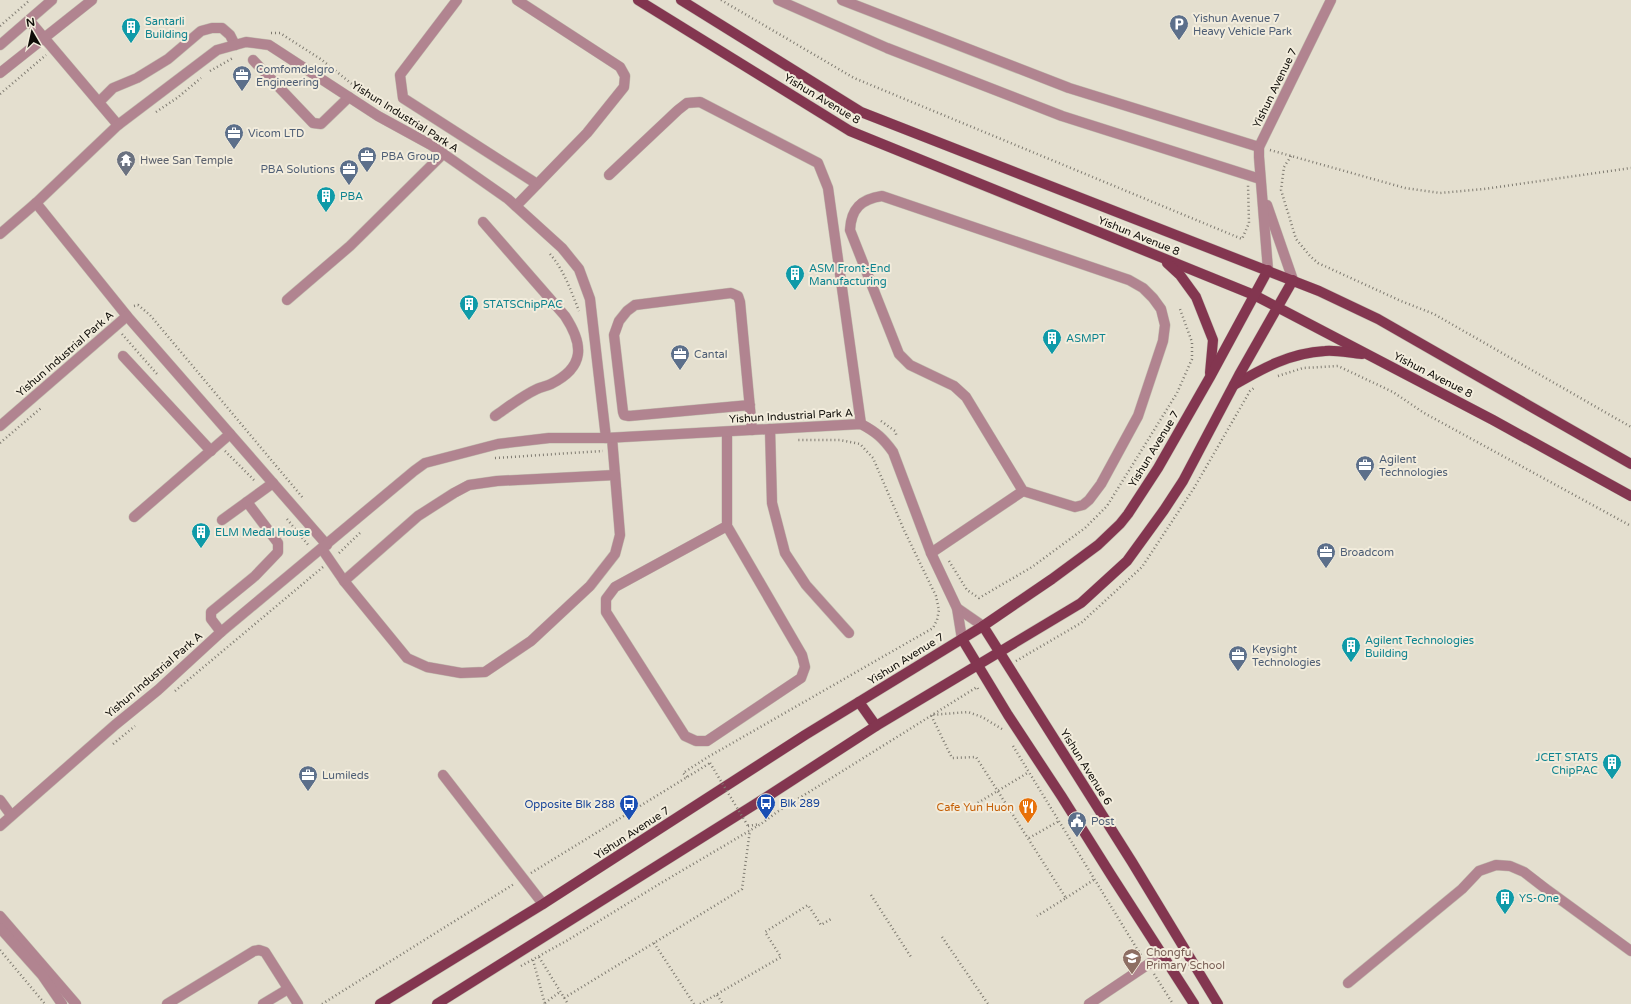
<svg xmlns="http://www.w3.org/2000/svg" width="1631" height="1004" font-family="'Varela Round',sans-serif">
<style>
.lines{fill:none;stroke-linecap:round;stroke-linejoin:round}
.minor-casing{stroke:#c2bdaf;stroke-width:11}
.major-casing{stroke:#c2bdaf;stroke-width:11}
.path{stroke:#7f7b71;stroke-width:2.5;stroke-dasharray:1 3;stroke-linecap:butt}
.minor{stroke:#b18490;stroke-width:10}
.major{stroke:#833650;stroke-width:10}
.path-bridge{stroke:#7f7b71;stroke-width:2.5;stroke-dasharray:1 3;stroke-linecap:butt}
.labels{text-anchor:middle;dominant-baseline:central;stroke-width:4;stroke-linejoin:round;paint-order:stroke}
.service-label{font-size:11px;fill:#4e5e75;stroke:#f2ecdc;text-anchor:start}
.culture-label{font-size:11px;fill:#0d838f;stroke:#f2ecdc;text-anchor:start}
.street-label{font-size:11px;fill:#0f0d08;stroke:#f2ecdc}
.worship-label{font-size:11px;fill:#5b616d;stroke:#f2ecdc;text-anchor:start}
.transit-label{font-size:11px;fill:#164399;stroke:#f2ecdc;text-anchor:start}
.food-label{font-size:11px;fill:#c56008;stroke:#f2ecdc;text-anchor:end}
.education-label{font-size:11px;fill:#785e54;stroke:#f2ecdc;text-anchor:start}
</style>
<rect width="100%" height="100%" fill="#e4dfcf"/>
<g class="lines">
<defs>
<g id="minor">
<path d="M 457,0 L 400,75 L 403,98 L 537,184"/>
<path d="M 778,0 L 887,48 L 1062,116 L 1260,179"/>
<path d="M 842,0 L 1069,88 L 1259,147"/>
<path d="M 29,20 L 118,125"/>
<path d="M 0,45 L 52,0"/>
<path d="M 253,60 L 313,123 L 321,124 L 349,97"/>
<path d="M 0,73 L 92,0"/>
<path d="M 99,102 L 113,88 L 137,78 L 168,59 L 201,31 L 212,28 L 222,28 L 230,35 L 235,45"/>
<path d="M 609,175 L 678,110 L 687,103 L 700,102 L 818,163 L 828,188 L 861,424"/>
<path d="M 882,196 L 1129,280 L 1143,288 L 1153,298 L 1161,309 L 1165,325 L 1163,341 L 1138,416 L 1101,484 L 1089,500 L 1083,505 L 1075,507 L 1023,491 L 966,397 L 954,386 L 910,365 L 899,354 L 850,230 C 851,209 861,199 882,196 Z"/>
<path d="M 36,203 L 127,316 L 327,545"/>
<path d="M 1267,205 L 1293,280"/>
<path d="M 516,206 L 587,133 L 624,87 L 625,76 L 620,67 L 517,0"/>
<path d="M 483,222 L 565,316 C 584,345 585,367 551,384 C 547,386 541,387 537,389 C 522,396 508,407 495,416"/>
<path d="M 0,234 L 36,203 L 118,125 L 217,50 L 246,42 L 269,45 L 378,116 L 431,145 L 508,199 L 562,248 L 579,269 L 590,299 L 606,438"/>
<path d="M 1268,270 L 1259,157 L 1259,147 L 1331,0"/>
<path d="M 287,300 L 350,246 L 443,154"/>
<path d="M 123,356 L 211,451"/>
<path d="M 750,405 L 629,416 L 624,415 L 623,412 L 614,335 L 619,321 L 627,311 L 635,305 L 731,293 L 738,296 L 740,302 L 752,430"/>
<path d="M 0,426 L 127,316"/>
<path d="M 770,429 L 772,503 L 785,553 L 806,585 L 849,633"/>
<path d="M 134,517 L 230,434"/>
<path d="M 222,520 L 273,483"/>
<path d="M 727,526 L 615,587 L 606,599 L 606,612 L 685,736 L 696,741 L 707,741 L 801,678 L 805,667 L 802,655 L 727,526 L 727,432"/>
<path d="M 322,549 L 344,581 L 407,658 L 427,667 L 461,673 L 485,672 L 531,641 L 590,586 L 615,554 L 620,535 L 612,438"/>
<path d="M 931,553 L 1023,491"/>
<path d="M 344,581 L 418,516 L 454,493 L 469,485 L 497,481 L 615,475"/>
<path d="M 957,608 L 983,626"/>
<path d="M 221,632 L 211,619 L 211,612 L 255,576 L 278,552 L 278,543 L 247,502"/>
<path d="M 443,775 L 543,904"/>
<path d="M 0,800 L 11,815"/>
<path d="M 0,826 L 115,725 L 158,690 L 221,632 L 414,471 L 425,463 L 498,444 L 549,438 L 606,438 L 861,424 C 876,432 883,438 893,452 L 931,553 L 957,608 L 962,639"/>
<path d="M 0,916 L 76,1004"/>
<path d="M 0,928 L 42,975 L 62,1004"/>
<path d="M 1348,983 L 1462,889 L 1479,871 L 1496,865 L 1510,866 L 1524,872 L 1546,889 L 1631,951"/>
<path d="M 167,1004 L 254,951 L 259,950 L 265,952 L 298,1004"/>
<path d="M 263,1004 L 288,989"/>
<path d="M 1089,1004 L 1162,955"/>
</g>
<g id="major">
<path d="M 638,0 L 850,131 L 1254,295 L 1493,420 L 1631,496"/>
<path d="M 681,0 L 861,112 L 1319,291 L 1378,319 L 1631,464"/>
<path d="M 1167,263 L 1180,275 L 1196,297 L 1213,340 L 1210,373"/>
<path d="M 1234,385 C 1263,368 1290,353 1325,351 C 1337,350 1350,353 1362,354"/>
<path d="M 983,626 L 1132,862 L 1218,1004"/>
<path d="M 962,639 L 1008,715 L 1062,797 L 1111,875 L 1194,1004"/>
<path d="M 859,702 L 876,726"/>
<path d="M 380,1004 L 543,904 L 805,735 L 983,626 L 1052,579 L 1098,545 L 1120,524 L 1128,514 L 1158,468 L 1210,377 L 1268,270"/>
<path d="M 437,1004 L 765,798 L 876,726 L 1081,603 L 1127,561 L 1164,510 L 1183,481 L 1239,375 L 1293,280"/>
</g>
</defs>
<!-- minor casing -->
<use href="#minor" class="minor-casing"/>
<!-- major casing -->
<use href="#major" class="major-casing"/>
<!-- path -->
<g class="path">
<path d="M 721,0 L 854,78 L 1242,239 L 1249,223 L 1248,185"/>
<path d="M 0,26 L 30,0"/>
<path d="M 271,33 L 280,33 L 322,60 L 352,84"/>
<path d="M 210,71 L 233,58"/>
<path d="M 0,94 L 46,55"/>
<path d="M 156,112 L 177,98 L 201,78"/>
<path d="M 397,112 L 414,120"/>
<path d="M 1270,150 L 1405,188 L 1440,193 L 1484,189 L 1631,168"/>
<path d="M 1291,156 L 1284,167 L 1281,190 L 1296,239 L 1310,256 L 1318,263 L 1401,301 L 1434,314 L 1631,427"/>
<path d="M 550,254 C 564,270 571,291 579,311"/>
<path d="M 134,306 L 138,305 L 150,315 L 303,498"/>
<path d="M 122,334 L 157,374"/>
<path d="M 1278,376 L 1303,368 L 1338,366 L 1393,392 L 1424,413 L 1631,526"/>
<path d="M 881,421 L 895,431 L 897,437"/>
<path d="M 0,443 L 41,408"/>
<path d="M 225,451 L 254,480"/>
<path d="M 495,458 L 603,451"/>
<path d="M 287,519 L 309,546"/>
<path d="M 339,553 L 361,532"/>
<path d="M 949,561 L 967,590 L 979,598 L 1032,567 L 1085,528 L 1107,506 L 1177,393 L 1192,359 L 1192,342 L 1180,309"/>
<path d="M 1016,661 L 1081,623 L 1142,567 L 1194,488 L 1250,391 L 1254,388"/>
<path d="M 175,691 L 323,567"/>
<path d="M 1002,729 L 982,717 L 968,712 L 931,715 L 952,758 L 976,757 L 1066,898 L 1037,916"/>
<path d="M 113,744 L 135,726"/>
<path d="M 1013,746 L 1142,957"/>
<path d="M 687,777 L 683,773 L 708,757 L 933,628 L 937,620 L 939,610 L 936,596 L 904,530 L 873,458 L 860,444 L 840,440 L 798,440"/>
<path d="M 971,807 L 1029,772"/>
<path d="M 748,826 L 760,824"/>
<path d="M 1029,838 L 1059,821"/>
<path d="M 531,873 L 710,763"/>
<path d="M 871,895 L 911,957"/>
<path d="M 1066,898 L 1095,879"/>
<path d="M 942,937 L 988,1004"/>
<path d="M 654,943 L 694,1004"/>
<path d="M 0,950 L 45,1004"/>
<path d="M 539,957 L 568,1004"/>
<path d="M 533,960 L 545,1004"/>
<path d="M 521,966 L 568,940 L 661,883 L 761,824 L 777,812 L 977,687 L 978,689"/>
<path d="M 1154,974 L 1173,1004"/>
<path d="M 717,995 L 723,1004"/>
<path d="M 564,998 L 742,889 L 750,830"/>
<path d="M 545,1003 L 561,991"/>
<path d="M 322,1004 L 514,884"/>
<path d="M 700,1004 L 781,957 L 765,932 L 808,905 L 821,925 L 831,919"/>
</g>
<!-- minor -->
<use href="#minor" class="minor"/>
<!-- major -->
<use href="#major" class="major"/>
<!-- path-bridge -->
<path class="path-bridge" d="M 710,763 L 748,826"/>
</g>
<!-- icons -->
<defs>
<symbol id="parking-pin" viewBox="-11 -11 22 30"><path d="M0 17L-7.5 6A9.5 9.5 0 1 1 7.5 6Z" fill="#5c6f8a" stroke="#f2ecdc"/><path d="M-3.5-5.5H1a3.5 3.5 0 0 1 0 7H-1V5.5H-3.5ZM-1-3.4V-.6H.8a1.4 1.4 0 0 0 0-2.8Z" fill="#fff"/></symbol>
<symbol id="building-pin" viewBox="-11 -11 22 30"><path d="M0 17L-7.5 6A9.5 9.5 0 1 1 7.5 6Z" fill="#0f9aa8" stroke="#f2ecdc"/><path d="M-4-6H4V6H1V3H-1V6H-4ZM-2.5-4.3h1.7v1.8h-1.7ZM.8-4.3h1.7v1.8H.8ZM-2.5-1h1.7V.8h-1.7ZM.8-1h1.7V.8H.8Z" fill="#fff"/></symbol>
<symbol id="office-pin" viewBox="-11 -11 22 30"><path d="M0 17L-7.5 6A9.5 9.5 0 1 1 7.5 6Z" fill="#5c6f8a" stroke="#f2ecdc"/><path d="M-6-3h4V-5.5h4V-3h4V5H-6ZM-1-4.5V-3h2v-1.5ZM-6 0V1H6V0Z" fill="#fff"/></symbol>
<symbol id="temple-pin" viewBox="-11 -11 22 30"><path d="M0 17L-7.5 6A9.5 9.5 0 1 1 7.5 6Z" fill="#6b7280" stroke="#f2ecdc"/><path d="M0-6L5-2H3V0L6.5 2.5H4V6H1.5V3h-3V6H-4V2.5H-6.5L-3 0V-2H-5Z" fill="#fff"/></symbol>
<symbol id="bus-pin" viewBox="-11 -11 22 30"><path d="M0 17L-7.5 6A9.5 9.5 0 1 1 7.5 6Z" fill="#1a4fb4" stroke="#f2ecdc"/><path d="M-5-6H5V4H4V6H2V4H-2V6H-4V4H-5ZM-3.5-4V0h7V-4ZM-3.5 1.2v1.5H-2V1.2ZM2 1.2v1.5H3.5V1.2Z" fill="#fff"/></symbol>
<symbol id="restaurant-pin" viewBox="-11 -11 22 30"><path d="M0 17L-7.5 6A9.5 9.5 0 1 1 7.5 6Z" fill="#e8710a" stroke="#f2ecdc"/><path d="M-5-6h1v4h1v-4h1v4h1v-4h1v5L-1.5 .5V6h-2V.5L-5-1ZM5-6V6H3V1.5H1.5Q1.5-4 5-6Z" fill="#fff"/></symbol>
<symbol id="civic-pin" viewBox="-11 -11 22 30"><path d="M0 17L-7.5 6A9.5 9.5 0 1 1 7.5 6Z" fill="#5c6f8a" stroke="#f2ecdc"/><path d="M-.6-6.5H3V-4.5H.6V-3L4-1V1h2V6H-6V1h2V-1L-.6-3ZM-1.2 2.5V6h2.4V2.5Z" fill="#fff"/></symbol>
<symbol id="school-pin" viewBox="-11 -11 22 30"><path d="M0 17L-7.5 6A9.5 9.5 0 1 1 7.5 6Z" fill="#8d6e63" stroke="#f2ecdc"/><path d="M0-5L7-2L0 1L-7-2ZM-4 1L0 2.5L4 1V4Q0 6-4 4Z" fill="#fff"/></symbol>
</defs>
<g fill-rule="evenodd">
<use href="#parking-pin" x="1168" y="13" width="22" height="30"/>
<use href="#building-pin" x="120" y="16" width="22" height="30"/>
<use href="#office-pin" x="231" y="64" width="22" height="30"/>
<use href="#office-pin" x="223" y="122" width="22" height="30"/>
<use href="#office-pin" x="356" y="145" width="22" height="30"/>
<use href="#temple-pin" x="115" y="149" width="22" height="30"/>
<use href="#office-pin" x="338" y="158" width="22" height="30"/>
<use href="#building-pin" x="315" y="185" width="22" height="30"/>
<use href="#building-pin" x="784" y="263" width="22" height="30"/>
<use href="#building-pin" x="458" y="293" width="22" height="30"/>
<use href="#building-pin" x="1041" y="327" width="22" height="30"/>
<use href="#office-pin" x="669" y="343" width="22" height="30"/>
<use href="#office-pin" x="1354" y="454" width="22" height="30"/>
<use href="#building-pin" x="190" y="521" width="22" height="30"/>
<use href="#office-pin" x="1315" y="541" width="22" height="30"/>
<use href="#building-pin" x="1340" y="635" width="22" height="30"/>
<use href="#office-pin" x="1227" y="644" width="22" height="30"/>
<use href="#building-pin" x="1601" y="752" width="22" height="30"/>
<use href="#office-pin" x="297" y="764" width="22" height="30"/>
<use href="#bus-pin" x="755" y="792" width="22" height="30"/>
<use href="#bus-pin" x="618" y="793" width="22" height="30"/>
<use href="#restaurant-pin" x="1017" y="796" width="22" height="30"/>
<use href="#civic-pin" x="1066" y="810" width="22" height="30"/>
<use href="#building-pin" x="1494" y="887" width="22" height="30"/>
<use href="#school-pin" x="1121" y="947" width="22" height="30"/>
</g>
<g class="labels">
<!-- service labels -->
<g class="service-label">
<text x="1193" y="18">Yishun Avenue 7<tspan x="1193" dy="13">Heavy Vehicle Park</tspan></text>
<text x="256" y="69">Comfomdelgro<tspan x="256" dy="13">Engineering</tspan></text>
<text x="248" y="133">Vicom LTD</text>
<text x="381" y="156">PBA Group</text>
<text x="335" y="169" text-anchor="end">PBA Solutions</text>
<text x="694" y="354">Cantal</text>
<text x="1379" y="459">Agilent<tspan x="1379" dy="13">Technologies</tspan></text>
<text x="1340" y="552">Broadcom</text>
<text x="1252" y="649">Keysight<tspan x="1252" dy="13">Technologies</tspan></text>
<text x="322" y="775">Lumileds</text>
<text x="1091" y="821">Post</text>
</g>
<!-- culture labels -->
<g class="culture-label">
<text x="145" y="21">Santarli<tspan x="145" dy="13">Building</tspan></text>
<text x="340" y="196">PBA</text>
<text x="809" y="268">ASM Front-End<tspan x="809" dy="13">Manufacturing</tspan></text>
<text x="483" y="304">STATSChipPAC</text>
<text x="1066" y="338">ASMPT</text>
<text x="215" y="532">ELM Medal House</text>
<text x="1365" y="640">Agilent Technologies<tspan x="1365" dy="13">Building</tspan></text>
<text x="1598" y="757" text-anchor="end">JCET STATS<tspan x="1598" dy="13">ChipPAC</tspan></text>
<text x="1519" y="898">YS-One</text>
</g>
<!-- street labels -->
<g class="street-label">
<text transform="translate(1275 88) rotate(-64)">Yishun Avenue 7</text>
<text transform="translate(822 99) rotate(31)">Yishun Avenue 8</text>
<text transform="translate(405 117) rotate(32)">Yishun Industrial Park A</text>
<text transform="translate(1139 236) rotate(22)">Yishun Avenue 8</text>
<text transform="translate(65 354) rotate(-41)">Yishun Industrial Park A</text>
<text transform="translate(1433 375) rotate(27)">Yishun Avenue 8</text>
<text transform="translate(791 416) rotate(-3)">Yishun Industrial Park A</text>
<text transform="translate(1154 449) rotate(-59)">Yishun Avenue 7</text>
<text transform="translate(906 659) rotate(-32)">Yishun Avenue 7</text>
<text transform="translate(154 675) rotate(-41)">Yishun Industrial Park A</text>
<text transform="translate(1086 767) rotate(58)">Yishun Avenue 6</text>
<text transform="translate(632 833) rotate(-33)">Yishun Avenue 7</text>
</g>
<!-- worship labels -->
<g class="worship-label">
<text x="140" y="160">Hwee San Temple</text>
</g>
<!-- transit labels -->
<g class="transit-label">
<text x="780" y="803">Blk 289</text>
<text x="615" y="804" text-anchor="end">Opposite Blk 288</text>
</g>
<!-- food labels -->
<g class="food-label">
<text x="1014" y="807">Cafe Yun Huon</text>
</g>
<!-- education labels -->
<g class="education-label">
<text x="1146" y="952">Chongfu<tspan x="1146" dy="13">Primary School</tspan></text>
</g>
</g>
<!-- north arrow -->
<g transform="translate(32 32) rotate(351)" stroke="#f2ecdc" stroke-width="3" paint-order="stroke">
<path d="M0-3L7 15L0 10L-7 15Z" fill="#0f0d08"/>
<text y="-6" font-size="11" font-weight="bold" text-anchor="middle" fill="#0f0d08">N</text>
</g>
</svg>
